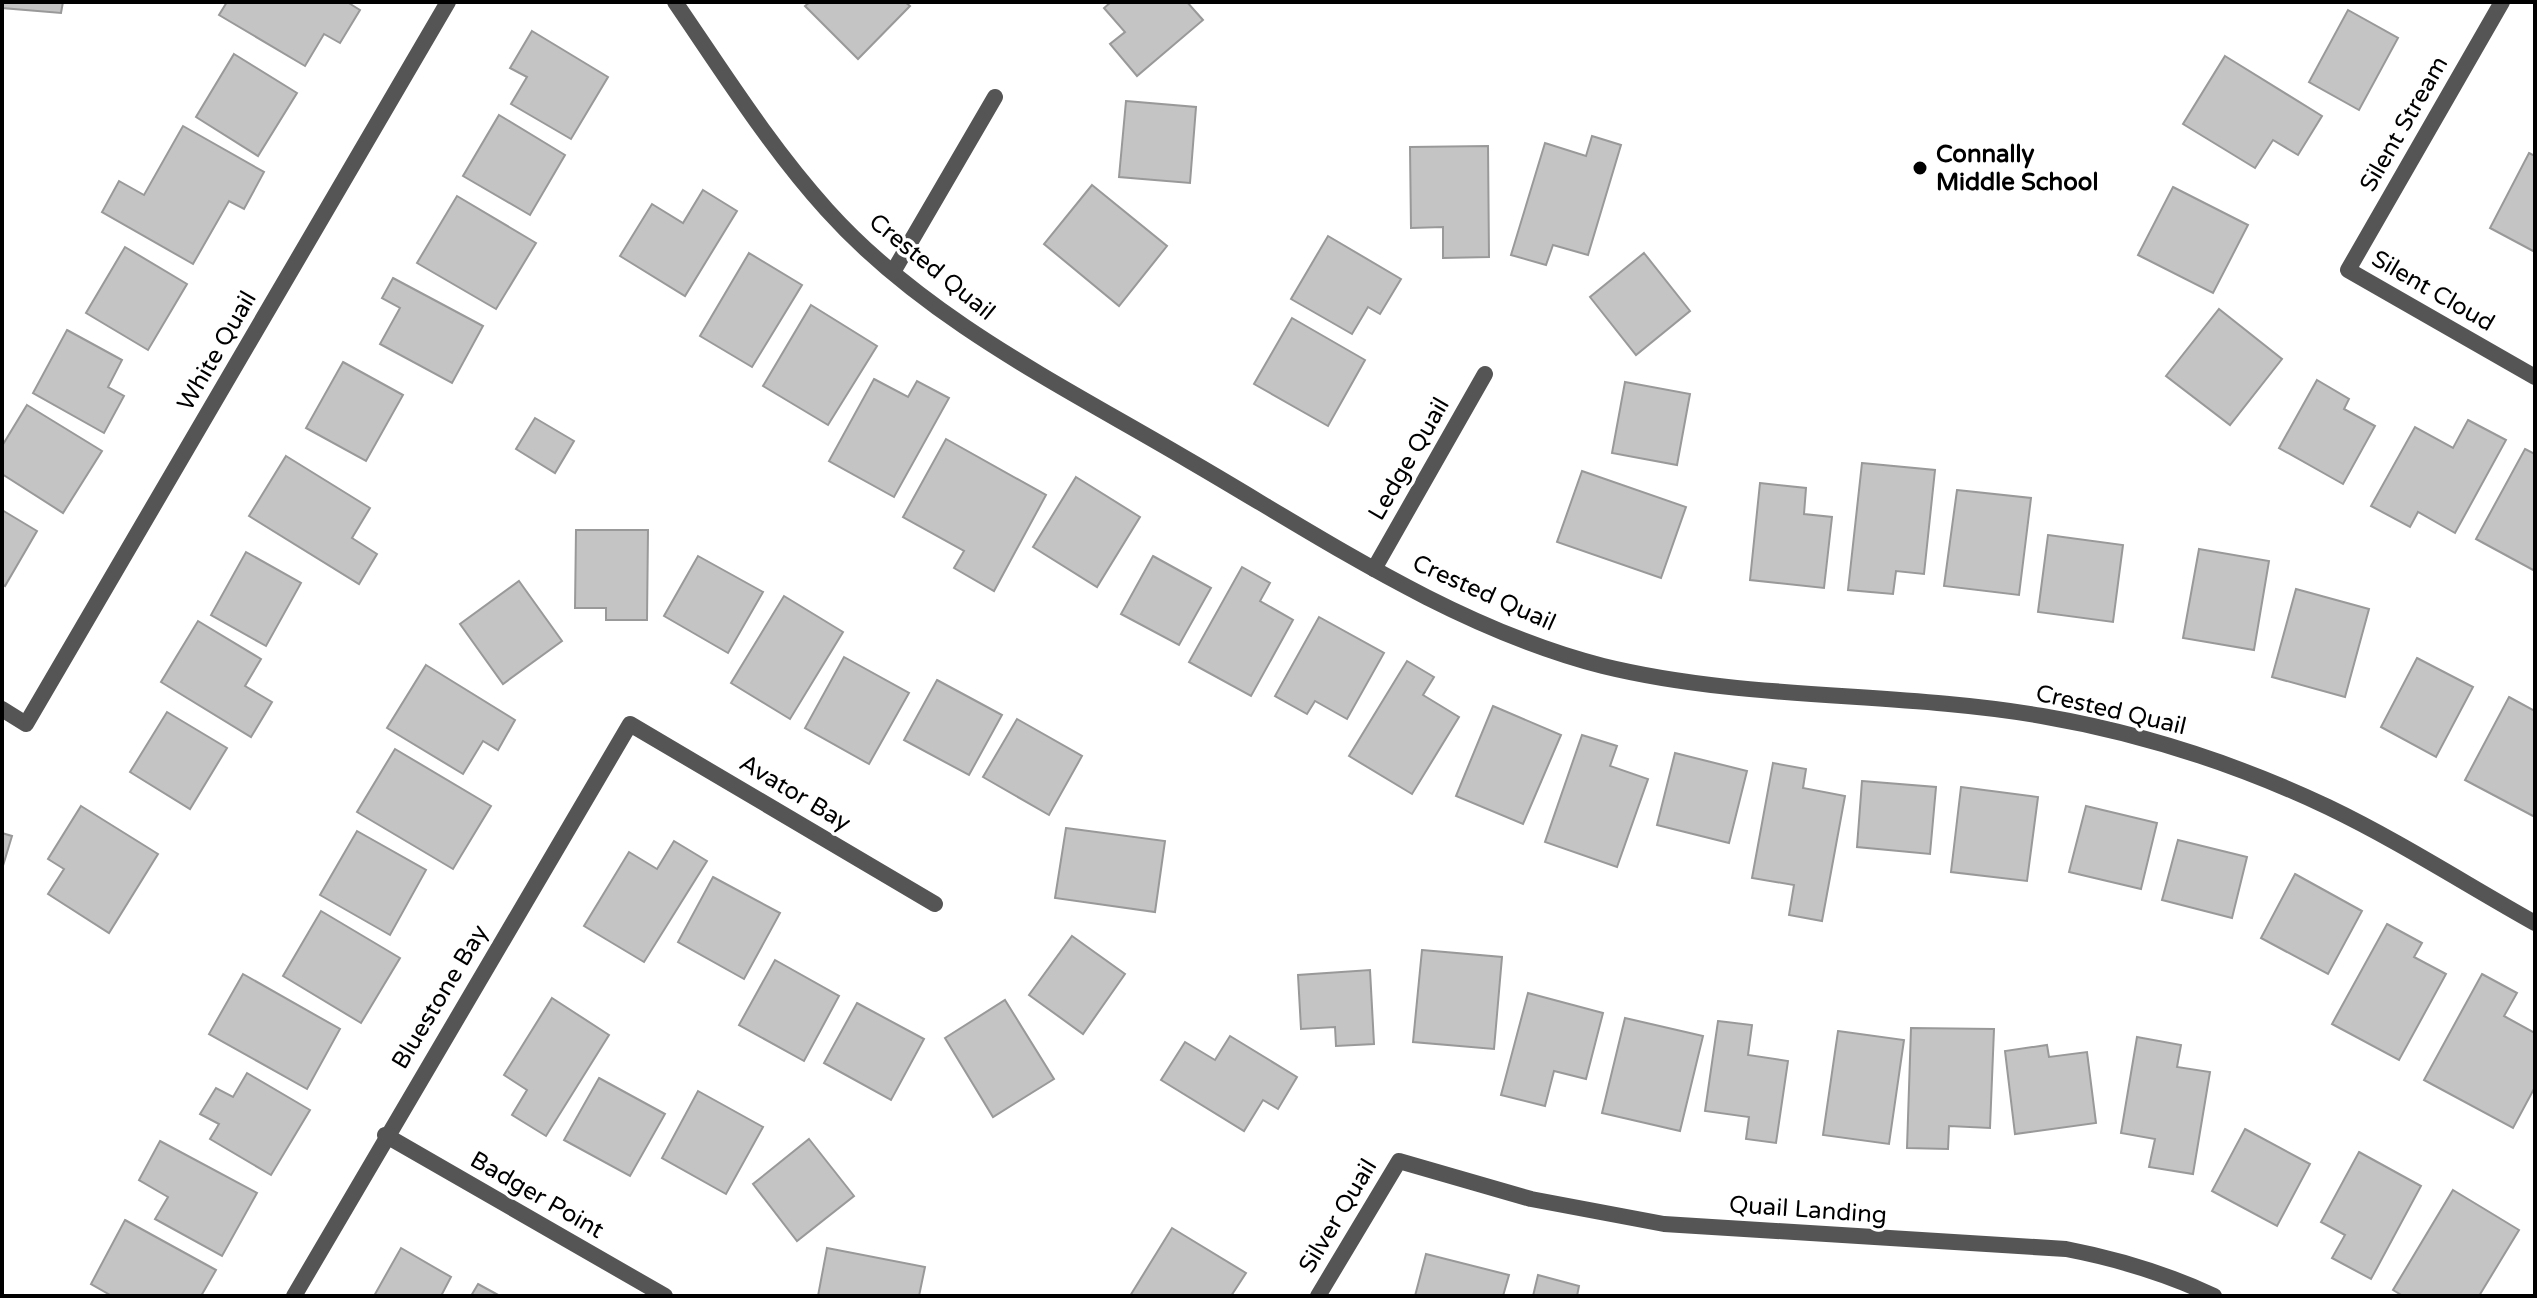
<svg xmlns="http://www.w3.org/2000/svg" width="2537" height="1298" font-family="'Varela Round',sans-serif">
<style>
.building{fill:#c4c4c4;stroke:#999;stroke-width:2}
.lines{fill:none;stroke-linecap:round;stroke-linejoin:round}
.minor{stroke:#555;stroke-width:16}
.poi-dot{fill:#000;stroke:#fff;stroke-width:3}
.labels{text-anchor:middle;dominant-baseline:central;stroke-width:7;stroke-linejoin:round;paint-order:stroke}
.street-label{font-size:24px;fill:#000;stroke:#fff}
.poi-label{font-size:24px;font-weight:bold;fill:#000;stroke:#fff;text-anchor:start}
</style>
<rect width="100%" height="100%" fill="#fff"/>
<!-- building -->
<g class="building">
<path d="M 2,2 L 63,2 L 61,13 L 2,8 Z"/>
<path d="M 227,2 L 347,2 L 360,10 L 340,43 L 324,34 L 305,66 L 219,15 Z"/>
<path d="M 810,2 L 905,2 L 910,6 L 858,59 L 805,6 Z"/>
<path d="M 1111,2 L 1187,2 L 1203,20 L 1137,76 L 1110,44 L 1125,32 L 1104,8 Z"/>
<path d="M 2348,10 L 2398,38 L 2359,110 L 2309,82 Z"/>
<path d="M 532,31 L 608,77 L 571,139 L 511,104 L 527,77 L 510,68 Z"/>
<path d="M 234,54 L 297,93 L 258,156 L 196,117 Z"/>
<path d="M 2225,56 L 2322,116 L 2298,155 L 2273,140 L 2255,168 L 2183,124 Z"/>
<path d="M 1126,101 L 1196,107 L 1190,183 L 1119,177 Z"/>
<path d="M 499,115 L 565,155 L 530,215 L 463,176 Z"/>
<path d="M 183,126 L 264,172 L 244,209 L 229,201 L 193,264 L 102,212 L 119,181 L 144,195 Z"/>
<path d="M 1592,136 L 1621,145 L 1588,255 L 1553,245 L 1546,265 L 1511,255 L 1545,143 L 1586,156 Z"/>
<path d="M 1488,146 L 1489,257 L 1443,258 L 1443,227 L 1411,228 L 1410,147 Z"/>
<path d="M 2529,153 L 2535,156 L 2535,252 L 2490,228 Z"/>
<path d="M 1092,185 L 1167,246 L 1119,306 L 1044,244 Z"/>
<path d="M 2173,187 L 2248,225 L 2213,293 L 2138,255 Z"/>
<path d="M 703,190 L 737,211 L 685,296 L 620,256 L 652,204 L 683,223 Z"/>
<path d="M 457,196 L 536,243 L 496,309 L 417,263 Z"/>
<path d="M 1328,236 L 1401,279 L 1380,314 L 1368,307 L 1352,334 L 1291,299 Z"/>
<path d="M 125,247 L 187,284 L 148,350 L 86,313 Z"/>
<path d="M 749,253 L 802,285 L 752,367 L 700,336 Z"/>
<path d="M 1644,253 L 1690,311 L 1636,355 L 1590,297 Z"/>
<path d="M 393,278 L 483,326 L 452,383 L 380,344 L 400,308 L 382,298 Z"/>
<path d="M 811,305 L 877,346 L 828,425 L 763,386 Z"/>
<path d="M 2219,309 L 2282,359 L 2230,425 L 2166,376 Z"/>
<path d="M 1292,318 L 1365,360 L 1328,426 L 1254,384 Z"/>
<path d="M 67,330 L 122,360 L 108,387 L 124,396 L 104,433 L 33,393 Z"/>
<path d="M 343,362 L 403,395 L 366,461 L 306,428 Z"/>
<path d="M 874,379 L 908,397 L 917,381 L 949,398 L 894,497 L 829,461 Z"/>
<path d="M 2317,380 L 2349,399 L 2344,409 L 2375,426 L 2343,484 L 2279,448 Z"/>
<path d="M 1625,382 L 1690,394 L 1677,465 L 1612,453 Z"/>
<path d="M 27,405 L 102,451 L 63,513 L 2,474 L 2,446 Z"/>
<path d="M 535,418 L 574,441 L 555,473 L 516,449 Z"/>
<path d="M 2468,420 L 2506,440 L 2455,533 L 2418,512 L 2410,527 L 2371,506 L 2415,427 L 2453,448 Z"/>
<path d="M 946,439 L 1046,495 L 994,591 L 954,568 L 964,551 L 903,517 Z"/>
<path d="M 2525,449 L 2535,454 L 2535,571 L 2476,539 Z"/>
<path d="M 286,456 L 370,508 L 352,538 L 377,554 L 359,584 L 249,516 Z"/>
<path d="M 1862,463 L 1935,470 L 1924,574 L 1896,571 L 1893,594 L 1848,590 Z"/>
<path d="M 1582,471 L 1686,507 L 1661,578 L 1557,542 Z"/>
<path d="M 1076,477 L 1140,517 L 1097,587 L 1033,547 Z"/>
<path d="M 1760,483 L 1806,488 L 1804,514 L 1832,517 L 1824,588 L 1750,580 Z"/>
<path d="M 1957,490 L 2031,498 L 2019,595 L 1944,586 Z"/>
<path d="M 2,510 L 37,531 L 5,586 L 2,584 Z"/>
<path d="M 576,530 L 648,530 L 647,620 L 606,620 L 606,608 L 575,608 Z"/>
<path d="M 2048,535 L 2123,545 L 2113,622 L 2038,612 Z"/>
<path d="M 2199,549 L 2269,561 L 2254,650 L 2183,638 Z"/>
<path d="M 246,552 L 301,583 L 266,646 L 211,615 Z"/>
<path d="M 698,556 L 763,592 L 728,653 L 664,616 Z"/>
<path d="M 1153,556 L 1211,588 L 1179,645 L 1121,614 Z"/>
<path d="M 1242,567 L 1270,583 L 1260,601 L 1293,620 L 1251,696 L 1189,662 Z"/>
<path d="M 519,581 L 562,641 L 503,684 L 460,624 Z"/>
<path d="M 2296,589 L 2369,609 L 2345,697 L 2272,677 Z"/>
<path d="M 784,596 L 843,632 L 790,719 L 731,683 Z"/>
<path d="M 1319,617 L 1384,653 L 1347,719 L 1315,701 L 1307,714 L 1275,696 Z"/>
<path d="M 198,621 L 261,659 L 245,686 L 272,702 L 251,737 L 161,682 Z"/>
<path d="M 844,657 L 909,693 L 869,764 L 805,728 Z"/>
<path d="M 2417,658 L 2473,687 L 2436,757 L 2381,727 Z"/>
<path d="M 1407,661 L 1434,677 L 1423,695 L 1459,717 L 1412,794 L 1349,756 Z"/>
<path d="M 426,665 L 515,720 L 498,750 L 483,741 L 463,774 L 387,728 Z"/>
<path d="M 937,680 L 1002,715 L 969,775 L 904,740 Z"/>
<path d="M 2509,697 L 2535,711 L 2535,817 L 2465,780 Z"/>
<path d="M 1493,706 L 1561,735 L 1523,824 L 1456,796 Z"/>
<path d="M 167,712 L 227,748 L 190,809 L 130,772 Z"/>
<path d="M 1017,719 L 1082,756 L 1049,815 L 983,777 Z"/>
<path d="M 1582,735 L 1617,746 L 1610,766 L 1648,779 L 1617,867 L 1545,842 Z"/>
<path d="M 395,749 L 491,806 L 453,869 L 357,812 Z"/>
<path d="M 1675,753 L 1747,771 L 1729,843 L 1657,825 Z"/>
<path d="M 1773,763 L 1806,769 L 1803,788 L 1845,796 L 1822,921 L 1789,915 L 1794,885 L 1752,878 Z"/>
<path d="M 1862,781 L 1936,787 L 1930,854 L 1857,847 Z"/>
<path d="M 1961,787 L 2038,797 L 2027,881 L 1951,872 Z"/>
<path d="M 81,806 L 158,854 L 109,933 L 48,894 L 64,869 L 48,859 Z"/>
<path d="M 2086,806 L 2157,823 L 2141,889 L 2069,872 Z"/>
<path d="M 1066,828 L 1165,841 L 1155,912 L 1055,898 Z"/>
<path d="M 357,831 L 426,870 L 390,935 L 320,895 Z"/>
<path d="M 2,833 L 12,836 L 2,869 Z"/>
<path d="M 2178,840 L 2247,857 L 2232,918 L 2162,900 Z"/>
<path d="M 674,841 L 707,861 L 644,962 L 584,926 L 629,852 L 657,869 Z"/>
<path d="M 2295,874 L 2362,911 L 2328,974 L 2261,938 Z"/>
<path d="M 713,877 L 780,913 L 744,979 L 678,942 Z"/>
<path d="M 321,911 L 400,958 L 361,1023 L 283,976 Z"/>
<path d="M 2387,924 L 2422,943 L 2414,957 L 2446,974 L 2399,1060 L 2332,1024 Z"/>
<path d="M 1072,936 L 1125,974 L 1083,1034 L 1029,995 Z"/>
<path d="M 1422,950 L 1502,957 L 1494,1049 L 1413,1042 Z"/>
<path d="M 775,960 L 839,996 L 804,1061 L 739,1025 Z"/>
<path d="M 1370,970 L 1374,1044 L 1336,1046 L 1335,1027 L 1301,1029 L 1298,975 Z"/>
<path d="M 243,974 L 340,1029 L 307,1089 L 209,1034 Z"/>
<path d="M 2482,974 L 2517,993 L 2504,1016 L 2535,1033 L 2535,1087 L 2513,1128 L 2424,1080 Z"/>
<path d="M 1528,993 L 1603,1013 L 1586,1079 L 1554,1071 L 1545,1106 L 1501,1095 Z"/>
<path d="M 552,998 L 609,1035 L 546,1136 L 512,1115 L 527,1090 L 504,1075 Z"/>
<path d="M 1005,1000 L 1054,1079 L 993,1117 L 945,1038 Z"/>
<path d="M 857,1003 L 924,1039 L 891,1100 L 824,1063 Z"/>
<path d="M 1625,1018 L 1703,1036 L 1680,1131 L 1602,1113 Z"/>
<path d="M 1718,1021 L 1752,1025 L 1748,1055 L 1788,1061 L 1776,1143 L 1746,1139 L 1749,1117 L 1705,1111 Z"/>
<path d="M 1911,1028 L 1994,1029 L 1990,1128 L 1949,1126 L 1948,1149 L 1907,1148 Z"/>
<path d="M 1838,1031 L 1904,1040 L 1889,1144 L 1823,1135 Z"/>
<path d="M 1230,1036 L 1297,1077 L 1278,1109 L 1263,1100 L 1244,1131 L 1161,1080 L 1185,1042 L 1215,1060 Z"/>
<path d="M 2137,1037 L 2181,1045 L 2177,1067 L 2210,1072 L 2193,1174 L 2149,1167 L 2155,1139 L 2121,1133 Z"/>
<path d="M 2047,1045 L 2049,1057 L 2087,1052 L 2096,1123 L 2015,1134 L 2005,1051 Z"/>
<path d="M 247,1073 L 310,1110 L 271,1175 L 210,1139 L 219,1124 L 200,1114 L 216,1088 L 233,1097 Z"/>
<path d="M 599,1078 L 665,1114 L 630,1176 L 564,1140 Z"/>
<path d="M 698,1091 L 763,1127 L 726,1194 L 662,1158 Z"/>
<path d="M 2245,1129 L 2310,1164 L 2277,1226 L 2212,1191 Z"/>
<path d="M 809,1139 L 854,1196 L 797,1241 L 753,1184 Z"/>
<path d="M 160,1141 L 257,1193 L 222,1256 L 155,1219 L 168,1197 L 139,1180 Z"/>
<path d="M 2359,1152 L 2421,1186 L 2371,1279 L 2332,1258 L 2345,1235 L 2321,1222 Z"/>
<path d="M 2453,1190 L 2519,1230 L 2479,1296 L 2403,1296 L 2393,1290 Z"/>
<path d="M 125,1220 L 216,1270 L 201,1296 L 112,1296 L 91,1284 Z"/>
<path d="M 1172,1228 L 1246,1273 L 1231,1296 L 1130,1296 Z"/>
<path d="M 401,1248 L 451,1277 L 441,1296 L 374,1296 Z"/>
<path d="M 827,1248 L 925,1267 L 919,1296 L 818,1296 Z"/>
<path d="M 1426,1254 L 1509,1275 L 1503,1296 L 1415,1296 Z"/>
<path d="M 1538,1275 L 1579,1286 L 1577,1296 L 1533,1296 Z"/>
<path d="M 478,1284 L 500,1296 L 471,1296 Z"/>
</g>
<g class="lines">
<!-- minor -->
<g class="minor">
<path d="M 675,2 C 723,72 770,147 827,210 C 926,320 1065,387 1190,461 C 1321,537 1454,628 1603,666 C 1746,701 1897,691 2042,716 C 2141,733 2237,764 2328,807 C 2399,841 2467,885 2535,923"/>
<path d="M 2502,2 L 2348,270 L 2535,377"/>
<path d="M 893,272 L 995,97"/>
<path d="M 1374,569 L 1485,374"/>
<path d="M 2,709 L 26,724 L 448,2"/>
<path d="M 385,1135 L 665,1296"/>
<path d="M 294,1296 L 630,724 L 935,904"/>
<path d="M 1318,1296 L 1399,1161 L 1531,1199 L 1664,1224 L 2066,1249 C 2118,1259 2165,1273 2214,1296"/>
</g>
</g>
<!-- markers -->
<circle class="poi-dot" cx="1920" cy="168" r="8"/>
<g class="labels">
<!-- street labels -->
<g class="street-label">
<text transform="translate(2404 124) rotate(-60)">Silent Stream</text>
<text transform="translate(932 267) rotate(39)">Crested Quail</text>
<text transform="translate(2433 291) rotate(30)">Silent Cloud</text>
<text transform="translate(217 351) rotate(-60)">White Quail</text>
<text transform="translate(1409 459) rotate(-60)">Ledge Quail</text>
<text transform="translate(1484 593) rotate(24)">Crested Quail</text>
<text transform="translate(2111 710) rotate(13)">Crested Quail</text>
<text transform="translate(795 793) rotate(31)">Avator Bay</text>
<text transform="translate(440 997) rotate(-59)">Bluestone Bay</text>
<text transform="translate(537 1195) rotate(30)">Badger Point</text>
<text transform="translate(1808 1210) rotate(4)">Quail Landing</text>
<text transform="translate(1338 1216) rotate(-59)">Silver Quail</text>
</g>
<!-- poi labels -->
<g class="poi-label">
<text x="1936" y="154">Connally<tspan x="1936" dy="28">Middle School</tspan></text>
</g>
</g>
<!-- border -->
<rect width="2537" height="1298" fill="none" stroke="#000000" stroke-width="8"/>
</svg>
